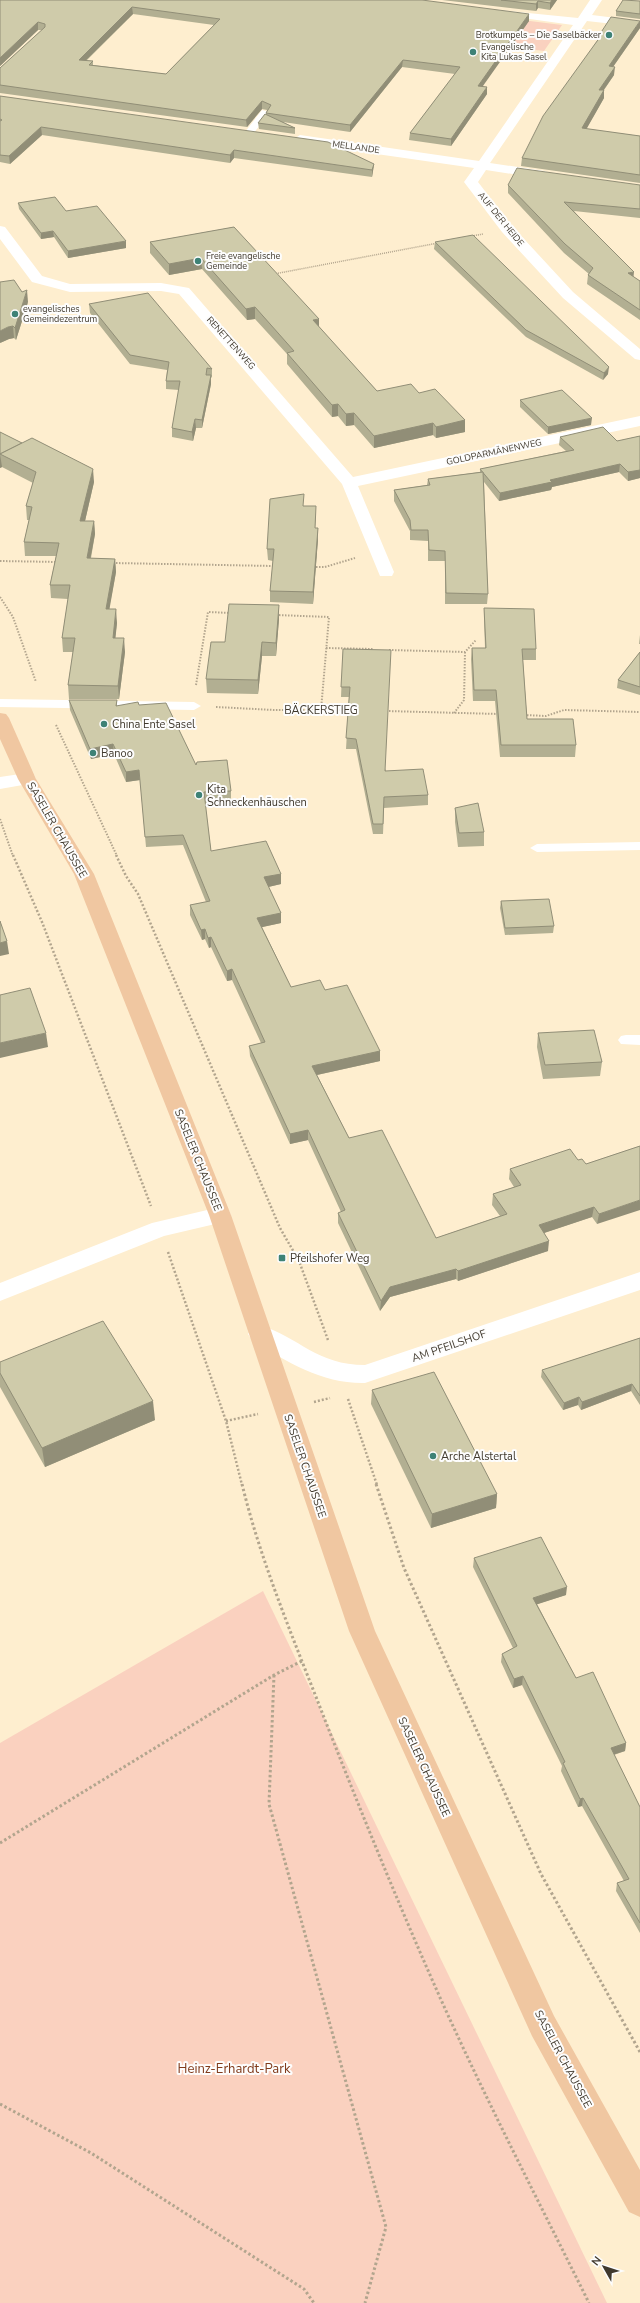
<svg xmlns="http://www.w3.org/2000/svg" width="640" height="2303" font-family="'Nunito Sans',sans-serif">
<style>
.green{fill:#fad1bf}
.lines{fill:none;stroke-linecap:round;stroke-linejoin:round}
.path-far3{stroke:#b2a58e;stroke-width:1.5;stroke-dasharray:1 1;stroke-linecap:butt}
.path-far2{stroke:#b2a58e;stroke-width:2;stroke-dasharray:1.5 1.5;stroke-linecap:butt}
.path-far1{stroke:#b2a58e;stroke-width:2.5;stroke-dasharray:2 2;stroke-linecap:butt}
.path{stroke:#b2a58e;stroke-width:3;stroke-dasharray:2.5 2.5;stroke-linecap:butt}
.lane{fill:#fff;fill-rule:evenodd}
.street{fill:#fff;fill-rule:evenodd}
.primary{fill:#f0c7a1;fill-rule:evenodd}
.wall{fill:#b2af92;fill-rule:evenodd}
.shaded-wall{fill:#918e77}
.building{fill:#cfcbaa;stroke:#918e77;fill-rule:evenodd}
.poi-dot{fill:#3e8276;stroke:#fdfdfd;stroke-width:1.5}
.labels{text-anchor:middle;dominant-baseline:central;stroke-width:4;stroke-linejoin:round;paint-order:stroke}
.far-poi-label{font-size:9px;fill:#40392d;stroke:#fdfdfd;text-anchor:start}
.far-street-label{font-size:9px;fill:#40392d;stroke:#fdfdfd}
.street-label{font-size:11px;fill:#40392d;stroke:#fdfdfd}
.poi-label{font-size:11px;fill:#40392d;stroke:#fdfdfd;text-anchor:start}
.near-park-label{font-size:13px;fill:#803b1b;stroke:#fdfdfd}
</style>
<rect width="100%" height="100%" fill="#feeecf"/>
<!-- green -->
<g class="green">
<path d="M 442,10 L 562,25 L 544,51 L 422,36 Z"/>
<path d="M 263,1591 L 607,2303 L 0,2303 L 0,1743 Z"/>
</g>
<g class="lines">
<!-- path-far3 -->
<g class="path-far3">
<path d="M 472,236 L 483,234"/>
<path d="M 274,274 L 438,243"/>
</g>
<!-- path-far2 -->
<g class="path-far2">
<path d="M 0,561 L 58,562"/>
<path d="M 113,563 L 274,566"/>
<path d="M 313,567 L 325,567 L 355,558"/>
<path d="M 0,597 L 13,617 L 36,682"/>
<path d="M 276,615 L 329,617 L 321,710"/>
<path d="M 326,648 L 374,649"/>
<path d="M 389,650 L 465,652 L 476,640"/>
<path d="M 196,685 L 208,612 L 231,613"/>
<path d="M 216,707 L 274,710 L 351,710"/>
<path d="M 386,711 L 499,714"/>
<path d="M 454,713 L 464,700 L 465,652"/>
<path d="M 524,715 L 546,716 L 564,710 L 640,712"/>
<path d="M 56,725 L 117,856"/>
<path d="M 0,819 L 13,856"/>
</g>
<!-- path-far1 -->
<g class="path-far1">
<path d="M 13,855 L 42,922 L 151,1206"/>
<path d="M 116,855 L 126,876 L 138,894 L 280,1228 L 299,1261 L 328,1340"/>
<path d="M 168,1252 L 226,1421 L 242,1485"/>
<path d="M 348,1399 L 377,1485"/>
<path d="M 314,1402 L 330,1398"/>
<path d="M 226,1421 L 258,1414"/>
</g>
<!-- path -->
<g class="path">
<path d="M 242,1484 C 261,1563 296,1645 325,1720 C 361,1812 398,1903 438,1993 C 485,2098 538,2200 589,2303"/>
<path d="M 376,1484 L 404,1568 L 541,1874 L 640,2052"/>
<path d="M 274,1675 L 269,1804 L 386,2227 L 365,2303"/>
<path d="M 0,1843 L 274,1675 L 302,1661"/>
<path d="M 0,2104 L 91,2153 L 304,2289 L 314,2303"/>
</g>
<!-- lane -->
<g class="lane">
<path d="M 262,110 L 270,112 L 253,134 L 247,134 L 245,132 Z"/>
<path d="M 0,699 L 194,702 L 201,706 L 194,710 L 0,707 Z"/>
<path d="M 640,842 L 640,850 L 537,852 L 530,848 L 537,844 Z"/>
<path d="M 626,1035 L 640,1035 L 640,1045 L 621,1044 L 618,1040 L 621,1036 Z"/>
</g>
<!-- street -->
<g class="street">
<path d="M 590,0 L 602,0 L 592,15 L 640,21 L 640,27 L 587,21 L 490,163 L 545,171 L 552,175 L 545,179 L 486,170 L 478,182 L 512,226 L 573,292 L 640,349 L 640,360 L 635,359 L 563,298 L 502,232 L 464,182 L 474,168 L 300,143 L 294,139 L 300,135 L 479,161 L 573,25 L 501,15 L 497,14 L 495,12 L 497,10 L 578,18 Z"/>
<path d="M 0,226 L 5,227 L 42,276 L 70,284 L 161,283 L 189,288 L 353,477 L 640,416 L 640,426 L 358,486 L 394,572 L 392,576 L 380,576 L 342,484 L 179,294 L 161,291 L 70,292 L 32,282 L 0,239 Z"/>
<path d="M 27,773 L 34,775 L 36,779 L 34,783 L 0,789 L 0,777 Z"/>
<path d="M 220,1207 L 228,1209 L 231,1215 L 228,1221 L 164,1236 L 0,1301 L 0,1283 L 152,1223 Z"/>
<path d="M 640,1272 L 640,1290 L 365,1383 C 322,1384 287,1362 252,1340 L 248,1334 L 252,1328 L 260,1325 C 300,1338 317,1365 365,1365 Z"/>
</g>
<!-- primary -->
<path class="primary" d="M 0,713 L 6,714 L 9,718 L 36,779 L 94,874 L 231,1215 L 375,1631 L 554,2016 L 640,2170 L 640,2217 L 629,2212 L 532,2036 L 349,1631 L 209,1215 L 74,874 L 18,779 L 0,739 Z"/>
</g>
<!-- wall -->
<g class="wall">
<path d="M 0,0 L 529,21 L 482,86 L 487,94 L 451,146 L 409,140 L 410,133 L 455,74 L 402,67 L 350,132 L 283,122 L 295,128 L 295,134 L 259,129 L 258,123 L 266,114 L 266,113 L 267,110 L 262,109 L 247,127 L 0,93 L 0,68 L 42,30 L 38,30 L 0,66 ZM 133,14 L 214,25 L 166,74 L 93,65 L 93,61 L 86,61 Z"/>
<path d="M 442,0 L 557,0 L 550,10 L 538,8 L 536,11 Z"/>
<path d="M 640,1 L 640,19 L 616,16 L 616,11 Z"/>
<path d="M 640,28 L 613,67 L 614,75 L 604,90 L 604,98 L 586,129 L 640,136 L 640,183 L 521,166 L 522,158 L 597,41 L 598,37 Z"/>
<path d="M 0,96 L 374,164 L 373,171 L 372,177 L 234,158 L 230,163 L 42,135 L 10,164 L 0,162 Z"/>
<path d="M 508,185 L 640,185 L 640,218 L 574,211 L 633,277 L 640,281 L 640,320 L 587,284 L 588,275 L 589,274 L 564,253 L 508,193 Z"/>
<path d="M 18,203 L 66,211 L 126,248 L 68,258 L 54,237 L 41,239 L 19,209 Z"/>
<path d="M 234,227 L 319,327 L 377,391 L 419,393 L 465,420 L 465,432 L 436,438 L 433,435 L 374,448 L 354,425 L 346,426 L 338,416 L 332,417 L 287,364 L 287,354 L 255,319 L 247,320 L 202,269 L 169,275 L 150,253 L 150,242 Z"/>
<path d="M 435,242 L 608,374 L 603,380 L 526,337 L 434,249 Z"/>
<path d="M 28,302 L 16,340 L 14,338 L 9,339 L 0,343 Z"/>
<path d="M 89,304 L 212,369 L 212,378 L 211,377 L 211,384 L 202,428 L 196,428 L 193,441 L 172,437 L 172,428 L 179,390 L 166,389 L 166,381 L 167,370 L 130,364 L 90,313 Z"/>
<path d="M 520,400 L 591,425 L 548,434 L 520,407 Z"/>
<path d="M 0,432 L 94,482 L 85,521 L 94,521 L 95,534 L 91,558 L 115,559 L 116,572 L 109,609 L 117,623 L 115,638 L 125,652 L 119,699 L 69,699 L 68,685 L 73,652 L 63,652 L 62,638 L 68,599 L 51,598 L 50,585 L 56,556 L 25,556 L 24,542 L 29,520 L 27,520 L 26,506 L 33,483 L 2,467 L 0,468 Z"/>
<path d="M 640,436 L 640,478 L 628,481 L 619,472 L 552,487 L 551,490 L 499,501 L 484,482 L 488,594 L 487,604 L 445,604 L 445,561 L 428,561 L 428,541 L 410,540 L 410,531 L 394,501 L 394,490 L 427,485 L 428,479 L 480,472 L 480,469 L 566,451 L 559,445 L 560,437 L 617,441 Z"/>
<path d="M 304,506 L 316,517 L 315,528 L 318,528 L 318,539 L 313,604 L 270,602 L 270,591 L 273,561 L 268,560 L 267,549 Z"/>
<path d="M 484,608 L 536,649 L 536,660 L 523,660 L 527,719 L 576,745 L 575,757 L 500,757 L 495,701 L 473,701 L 471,659 L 472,648 L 485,648 L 484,619 Z"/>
<path d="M 279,619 L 276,656 L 262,656 L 258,694 L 207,693 L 206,679 L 225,642 Z"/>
<path d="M 640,635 L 640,644 L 639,644 Z"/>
<path d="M 343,649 L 386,771 L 428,795 L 428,805 L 384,808 L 383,834 L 373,834 L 356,749 L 346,749 L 349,697 L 341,697 Z"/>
<path d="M 640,652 L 640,695 L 617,688 L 618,680 Z"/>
<path d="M 69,700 L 117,700 L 117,706 L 139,705 L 196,765 L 231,791 L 231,801 L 205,803 L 211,851 L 281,874 L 281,884 L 268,887 L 281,913 L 281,923 L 262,927 L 291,987 L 325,990 L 380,1051 L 380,1061 L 317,1075 L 349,1138 L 436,1238 L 500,1216 L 492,1205 L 493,1194 L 514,1187 L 509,1179 L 510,1169 L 578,1160 L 586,1164 L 640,1146 L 597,1224 L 592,1217 L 544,1233 L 548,1251 L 458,1281 L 456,1279 L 390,1297 L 380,1311 L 338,1223 L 338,1213 L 341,1212 L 308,1140 L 290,1144 L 250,1056 L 249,1046 L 261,1043 L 232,980 L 227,981 L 211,947 L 209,948 L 205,939 L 202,940 L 190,915 L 190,905 L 206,902 L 183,845 L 146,847 L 140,780 L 126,782 L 114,754 L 91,759 L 70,710 Z"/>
<path d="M 455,808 L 484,832 L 484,846 L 458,847 L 455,822 Z"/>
<path d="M 501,901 L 554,926 L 553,933 L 505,935 L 500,908 Z"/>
<path d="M 538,1033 L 602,1062 L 600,1076 L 543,1079 L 537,1047 Z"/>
<path d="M 640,1338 L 640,1405 L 631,1391 L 581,1410 L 578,1405 L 563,1410 L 541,1377 L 542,1370 Z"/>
<path d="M 0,1362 L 155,1420 L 45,1467 L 0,1387 Z"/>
<path d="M 372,1390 L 497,1494 L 496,1508 L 431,1528 L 371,1404 Z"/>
<path d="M 474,1558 L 566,1595 L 537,1604 L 576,1678 L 626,1743 L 625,1751 L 614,1755 L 640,1807 L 640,1933 L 616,1891 L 617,1883 L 624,1881 L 582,1806 L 578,1807 L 561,1771 L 562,1766 L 522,1685 L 513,1688 L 501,1662 L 502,1654 L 513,1648 L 473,1567 Z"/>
</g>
<!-- shaded-wall -->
<g class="shaded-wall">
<path d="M 552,0 L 557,0 L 550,10 L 550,3 Z"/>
<path d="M 538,1 L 538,8 L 536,11 L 536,4 Z"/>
<path d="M 132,7 L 133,14 L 79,67 L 79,60 Z"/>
<path d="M 529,14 L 529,21 L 478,93 L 478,86 Z"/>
<path d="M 640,21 L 640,28 L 608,74 L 609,66 Z"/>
<path d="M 38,22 L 38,30 L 0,66 L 0,58 Z"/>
<path d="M 403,60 L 402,67 L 350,132 L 350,125 Z"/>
<path d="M 615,67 L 614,75 L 598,98 L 599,90 Z"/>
<path d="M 487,87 L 487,94 L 451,146 L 451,139 Z"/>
<path d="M 604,90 L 604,98 L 582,137 L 582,128 Z"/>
<path d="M 262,101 L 262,109 L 247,127 L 246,120 Z"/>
<path d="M 41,127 L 42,135 L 10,164 L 9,156 Z"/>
<path d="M 234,150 L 234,158 L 230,163 L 230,155 Z"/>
<path d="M 374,164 L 373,171 L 372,177 L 372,170 Z"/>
<path d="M 53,231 L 54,237 L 41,239 L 41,233 Z"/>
<path d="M 126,241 L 126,248 L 68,258 L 68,251 Z"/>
<path d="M 201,258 L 202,269 L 169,275 L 169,264 Z"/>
<path d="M 634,272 L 633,281 L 628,273 Z"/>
<path d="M 27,290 L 28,302 L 16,340 L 15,328 Z"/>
<path d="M 255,307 L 255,319 L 247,320 L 246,309 Z"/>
<path d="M 319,319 L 319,330 L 313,320 Z"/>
<path d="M 13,326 L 14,338 L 9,339 L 0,343 L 0,331 L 8,327 Z"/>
<path d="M 609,367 L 608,374 L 603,380 L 604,373 Z"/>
<path d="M 211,375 L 211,384 L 202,428 L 202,420 Z"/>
<path d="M 338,404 L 338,416 L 332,417 L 332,405 Z"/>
<path d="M 354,413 L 354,425 L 346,426 L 346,414 Z"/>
<path d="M 592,418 L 591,425 L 548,434 L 548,427 Z"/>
<path d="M 195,419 L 196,428 L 193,441 L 192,432 Z"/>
<path d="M 465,420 L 465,432 L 436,438 L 436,427 Z"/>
<path d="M 433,423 L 433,435 L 374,448 L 374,436 Z"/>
<path d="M 0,454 L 2,467 L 0,468 Z"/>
<path d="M 620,464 L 619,472 L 552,487 L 551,490 L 499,501 L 500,493 L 550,480 Z"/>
<path d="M 93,469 L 94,482 L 82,534 L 80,521 Z"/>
<path d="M 640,470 L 640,478 L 628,481 L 628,472 Z"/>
<path d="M 94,521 L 95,534 L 88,571 L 87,558 Z"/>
<path d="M 318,528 L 318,539 L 313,604 L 313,592 Z"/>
<path d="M 115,559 L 116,572 L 107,623 L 106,609 Z"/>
<path d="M 279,605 L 279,619 L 276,656 L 276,643 Z"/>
<path d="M 116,609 L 117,623 L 114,652 L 113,638 Z"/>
<path d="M 124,638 L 125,652 L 119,699 L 118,686 Z"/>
<path d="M 262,642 L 262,656 L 258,694 L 258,680 Z"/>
<path d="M 113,744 L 114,754 L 91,759 L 90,749 Z"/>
<path d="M 139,770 L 140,780 L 126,782 L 126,772 Z"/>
<path d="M 281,874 L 281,884 L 264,888 L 264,877 Z"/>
<path d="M 281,913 L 281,923 L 258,928 L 257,918 Z"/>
<path d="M 205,929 L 205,939 L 202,940 L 201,930 Z"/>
<path d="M 211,937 L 211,947 L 209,948 L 208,938 Z"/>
<path d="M 7,941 L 9,954 L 0,956 L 0,943 Z"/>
<path d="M 232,969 L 232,980 L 227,981 L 227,971 Z"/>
<path d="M 46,1033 L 48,1047 L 0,1058 L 0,1043 Z"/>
<path d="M 380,1051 L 380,1061 L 312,1076 L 312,1066 Z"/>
<path d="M 308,1130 L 308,1140 L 290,1144 L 290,1134 Z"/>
<path d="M 640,1200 L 640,1210 L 597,1224 L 599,1214 Z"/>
<path d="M 594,1207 L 592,1217 L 538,1235 L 539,1225 Z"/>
<path d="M 549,1241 L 548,1251 L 458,1281 L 458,1271 Z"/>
<path d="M 456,1269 L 456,1279 L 390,1297 L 380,1311 L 381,1301 L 390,1287 Z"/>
<path d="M 632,1384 L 631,1391 L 581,1410 L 582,1402 Z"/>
<path d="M 579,1397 L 578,1405 L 563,1410 L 564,1403 Z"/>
<path d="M 153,1401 L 155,1420 L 45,1467 L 42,1448 Z"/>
<path d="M 497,1494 L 496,1508 L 431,1528 L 432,1514 Z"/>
<path d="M 567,1587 L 566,1595 L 532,1606 L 533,1598 Z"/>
<path d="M 523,1676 L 522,1685 L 513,1688 L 514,1679 Z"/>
<path d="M 626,1743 L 625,1751 L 609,1756 L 611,1748 Z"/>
<path d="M 583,1798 L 582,1806 L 578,1807 L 580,1799 Z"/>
</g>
<!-- building -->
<g class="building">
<path d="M 0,0 L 422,0 L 529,14 L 478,86 L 487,87 L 451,139 L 410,133 L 460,67 L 403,60 L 350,125 L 266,113 L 271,105 L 262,101 L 246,120 L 0,85 L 0,68 L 45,27 L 45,24 L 38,22 L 0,58 ZM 132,7 L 220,19 L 166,74 L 89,65 L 93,61 L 79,60 Z"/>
<path d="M 501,0 L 552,0 L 550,3 L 538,1 L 536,4 Z"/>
<path d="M 623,0 L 640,1 L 640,14 L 616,11 Z"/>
<path d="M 611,17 L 640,21 L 609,66 L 615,67 L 599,90 L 604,90 L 582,128 L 640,136 L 640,175 L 522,158 L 543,116 L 600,37 L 598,37 Z"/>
<path d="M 0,96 L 328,142 L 374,164 L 372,170 L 234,150 L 230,155 L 41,127 L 9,156 L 0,155 L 0,121 L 2,120 L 0,119 Z"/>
<path d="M 265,114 L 295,128 L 258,123 Z"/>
<path d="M 517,168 L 640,185 L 640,209 L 564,202 L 634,272 L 628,273 L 640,281 L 640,310 L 588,275 L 593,268 L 565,244 L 508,185 Z"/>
<path d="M 55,197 L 66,211 L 97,206 L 126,241 L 68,251 L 53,231 L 41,233 L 18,203 Z"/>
<path d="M 234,227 L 319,319 L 313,320 L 377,391 L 411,384 L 419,393 L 435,389 L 465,420 L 436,427 L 433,423 L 374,436 L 354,413 L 346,414 L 338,404 L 332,405 L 287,353 L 294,351 L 255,307 L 246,309 L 201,258 L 169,264 L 150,242 Z"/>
<path d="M 473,235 L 609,367 L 604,373 L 526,330 L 435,242 Z"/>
<path d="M 14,280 L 22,292 L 27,290 L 15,328 L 13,326 L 8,327 L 0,331 L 0,282 Z"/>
<path d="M 148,293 L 212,369 L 207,368 L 206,375 L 211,375 L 202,420 L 195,419 L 192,432 L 172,428 L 180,381 L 166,381 L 169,362 L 130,355 L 89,304 Z"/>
<path d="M 562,390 L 592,418 L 548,427 L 520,400 Z"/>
<path d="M 603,427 L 617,441 L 640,436 L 640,470 L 628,472 L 620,464 L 550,480 L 552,482 L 500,493 L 480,469 L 574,450 L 560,437 Z"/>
<path d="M 0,432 L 22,443 L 0,454 Z"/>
<path d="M 32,438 L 93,469 L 80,521 L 94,521 L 87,558 L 115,559 L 106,609 L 116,609 L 113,638 L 124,638 L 118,686 L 68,685 L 75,638 L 62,638 L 70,585 L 50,585 L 59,543 L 24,542 L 32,507 L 26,506 L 36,472 L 0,454 Z"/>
<path d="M 483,472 L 488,594 L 446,593 L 445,551 L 429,550 L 428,530 L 411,530 L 410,520 L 394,490 L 430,485 L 428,479 Z"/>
<path d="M 304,494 L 303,506 L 316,506 L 315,528 L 318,528 L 313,592 L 270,591 L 274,549 L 267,549 L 270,499 Z"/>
<path d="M 229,604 L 279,605 L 276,643 L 262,642 L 258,680 L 206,679 L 211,642 L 225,642 Z"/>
<path d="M 484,608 L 534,609 L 536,649 L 522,649 L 527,719 L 573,719 L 576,745 L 501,745 L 496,690 L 474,690 L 472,648 L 486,648 Z"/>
<path d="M 343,649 L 391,650 L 385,771 L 423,769 L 428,795 L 384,797 L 383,824 L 373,824 L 356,739 L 346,738 L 350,687 L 341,687 Z"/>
<path d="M 640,652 L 640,687 L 618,680 Z"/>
<path d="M 69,700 L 117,700 L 116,706 L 138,702 L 139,705 L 166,703 L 196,765 L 197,762 L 227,760 L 231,791 L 204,792 L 211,851 L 266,841 L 281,874 L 264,877 L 281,913 L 257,918 L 291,987 L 320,980 L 325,990 L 347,985 L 380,1051 L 312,1066 L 349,1138 L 382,1130 L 436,1238 L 507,1214 L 493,1194 L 521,1185 L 510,1169 L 570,1149 L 578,1160 L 582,1159 L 586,1164 L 640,1146 L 640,1200 L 599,1214 L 594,1207 L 539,1225 L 549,1241 L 458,1271 L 456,1269 L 390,1287 L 381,1301 L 338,1213 L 345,1210 L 308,1130 L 290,1134 L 249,1046 L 265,1042 L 232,969 L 227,971 L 211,937 L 208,938 L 205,929 L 201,930 L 190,905 L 210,901 L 183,835 L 145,837 L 139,770 L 126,772 L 113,744 L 90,749 Z"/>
<path d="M 478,803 L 484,832 L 459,833 L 455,808 Z"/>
<path d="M 549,899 L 554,926 L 505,928 L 501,901 Z"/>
<path d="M 0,921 L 7,941 L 0,943 Z"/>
<path d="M 30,988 L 46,1033 L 0,1043 L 0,995 Z"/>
<path d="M 594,1030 L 602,1062 L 545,1065 L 538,1033 Z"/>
<path d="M 103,1321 L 153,1401 L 42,1448 L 0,1373 L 0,1362 Z"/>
<path d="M 640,1338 L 640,1396 L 632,1384 L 582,1402 L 579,1397 L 564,1403 L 542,1370 Z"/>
<path d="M 434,1372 L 497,1494 L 432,1514 L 372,1390 Z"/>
<path d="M 541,1537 L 567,1587 L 533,1598 L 576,1678 L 593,1672 L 626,1743 L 611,1748 L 640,1807 L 640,1923 L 617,1883 L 629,1879 L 583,1798 L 580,1799 L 563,1763 L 565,1762 L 523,1676 L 514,1679 L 502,1654 L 517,1646 L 474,1558 Z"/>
</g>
<!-- markers -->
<g class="poi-dot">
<circle cx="609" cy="35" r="4"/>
<circle cx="473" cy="52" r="4"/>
<circle cx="198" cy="261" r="4"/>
<circle cx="15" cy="314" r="4"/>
<circle cx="104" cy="724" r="4"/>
<circle cx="93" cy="753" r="4"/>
<circle cx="199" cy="795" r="4"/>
<rect x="278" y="1254" width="8" height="8" rx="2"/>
<circle cx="433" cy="1456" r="4"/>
</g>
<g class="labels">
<!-- far-poi labels -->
<g class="far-poi-label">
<text x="601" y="35" text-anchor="end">Brotkumpels – Die Saselbäcker</text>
<text x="481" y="47">Evangelische<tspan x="481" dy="10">Kita Lukas Sasel</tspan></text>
<text x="206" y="256">Freie evangelische<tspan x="206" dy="10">Gemeinde</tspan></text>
<text x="23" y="309">evangelisches<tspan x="23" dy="10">Gemeindezentrum</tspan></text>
</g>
<!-- far-street labels -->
<g class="far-street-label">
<text transform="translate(356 147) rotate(8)">MELLANDE</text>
<text transform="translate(501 219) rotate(51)">AUF DER HEIDE</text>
<text transform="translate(231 343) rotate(48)">RENETTENWEG</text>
<text transform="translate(494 452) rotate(-12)">GOLDPARMÄNENWEG</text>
</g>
<!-- street labels -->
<g class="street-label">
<text x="321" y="710">BÄCKERSTIEG</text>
<text transform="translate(57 830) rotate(60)">SASELER CHAUSSEE</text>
<text transform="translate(198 1160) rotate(68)">SASELER CHAUSSEE</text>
<text transform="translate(449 1346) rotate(-19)">AM PFEILSHOF</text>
<text transform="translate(305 1466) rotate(71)">SASELER CHAUSSEE</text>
<text transform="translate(424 1767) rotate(65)">SASELER CHAUSSEE</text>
<text transform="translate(563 2059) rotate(62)">SASELER CHAUSSEE</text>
</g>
<!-- poi labels -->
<g class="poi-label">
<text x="112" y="724">China Ente Sasel</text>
<text x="101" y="753">Banoo</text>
<text x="207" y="789">Kita<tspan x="207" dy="13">Schneckenhäuschen</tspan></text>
<text x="290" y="1258">Pfeilshofer Weg</text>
<text x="441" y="1456">Arche Alstertal</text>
</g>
<!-- near-park labels -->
<g class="near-park-label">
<text x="234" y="2069">Heinz-Erhardt-Park</text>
</g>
</g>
<!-- north arrow -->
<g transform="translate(604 2267) rotate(309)" stroke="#fdfdfd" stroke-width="3" paint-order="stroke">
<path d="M0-3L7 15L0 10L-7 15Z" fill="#40392d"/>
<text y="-6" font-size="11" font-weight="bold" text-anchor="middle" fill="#40392d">N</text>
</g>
</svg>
